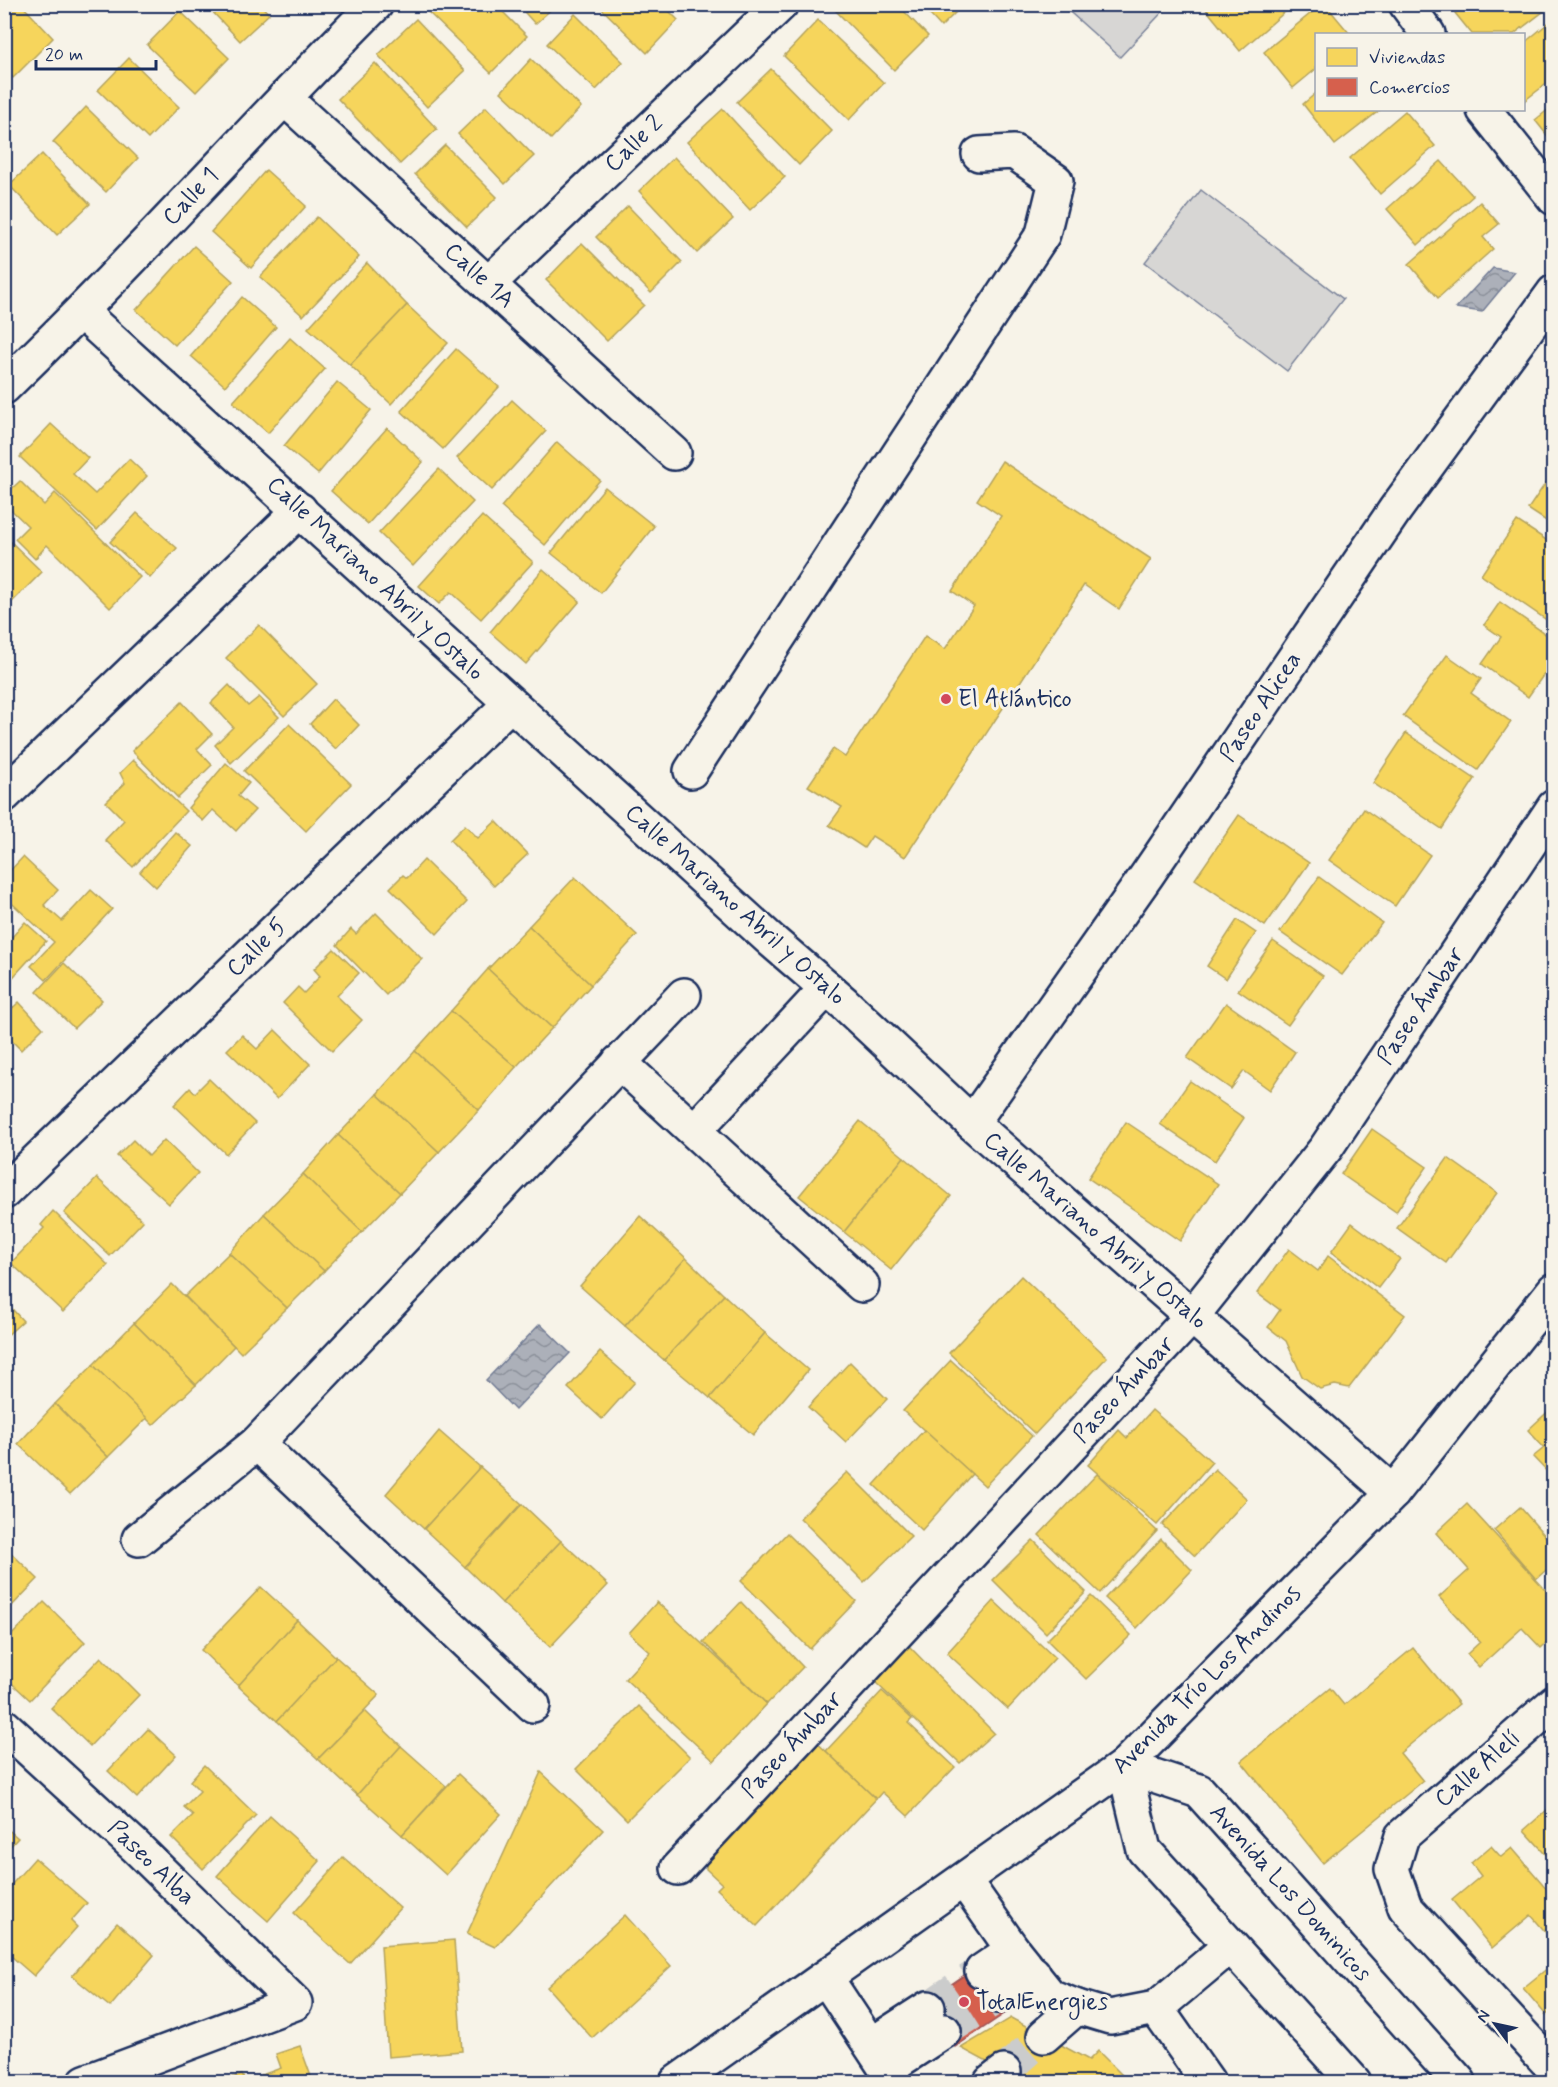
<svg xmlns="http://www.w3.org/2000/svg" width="1558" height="2087" font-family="Mynerve,sans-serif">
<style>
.green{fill:#d7d6d4;stroke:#798299;stroke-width:1.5}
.water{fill:url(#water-waves);stroke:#727c95;stroke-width:1.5}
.homes{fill:#f6d55c;stroke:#b4a35d;stroke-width:1.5}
.shops{fill:#d6604d;stroke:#9e5152;stroke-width:1.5}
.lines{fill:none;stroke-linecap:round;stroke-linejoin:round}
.minor-tunnel{stroke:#cbcccc;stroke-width:33;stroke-dasharray:33 16;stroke-linecap:butt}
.minor-casing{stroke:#1b2f5e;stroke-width:38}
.minor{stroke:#f7f3e8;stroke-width:33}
.poi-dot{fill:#d1495b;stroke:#f7f3e8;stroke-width:2}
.labels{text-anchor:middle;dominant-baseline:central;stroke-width:6;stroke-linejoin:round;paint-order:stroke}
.street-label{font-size:24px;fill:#1b2f5e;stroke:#f7f3e8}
.poi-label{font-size:24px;fill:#1b2f5e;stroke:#f7f3e8;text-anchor:start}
</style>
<defs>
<pattern id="water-waves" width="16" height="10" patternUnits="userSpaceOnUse" patternTransform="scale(1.5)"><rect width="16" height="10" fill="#acb0b9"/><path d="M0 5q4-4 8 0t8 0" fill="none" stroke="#8b909a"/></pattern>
</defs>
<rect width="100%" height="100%" fill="#f7f3e8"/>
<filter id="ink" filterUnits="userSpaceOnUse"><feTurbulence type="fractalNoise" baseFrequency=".0167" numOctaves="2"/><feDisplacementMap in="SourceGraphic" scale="12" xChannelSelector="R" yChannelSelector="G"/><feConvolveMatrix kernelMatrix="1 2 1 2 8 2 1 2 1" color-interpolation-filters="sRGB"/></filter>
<g filter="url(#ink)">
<!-- green -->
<g class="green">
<path d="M 1062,5 L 1169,5 L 1120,57 Z"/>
<path d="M 1201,190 L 1343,299 L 1287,371 L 1145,262 Z"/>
</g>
<!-- water -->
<g class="water">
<path d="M 1493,268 L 1515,272 L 1482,312 L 1456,308 Z"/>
<path d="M 540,1324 L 570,1353 L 515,1410 L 486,1380 Z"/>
</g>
<!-- homes -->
<g class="homes">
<path d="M 4,4 L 21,4 L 53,38 L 13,78 L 4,69 Z"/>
<path d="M 205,4 L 260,4 L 269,14 L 240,41 Z"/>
<path d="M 431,4 L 495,4 L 527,36 L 491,73 L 426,10 Z"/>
<path d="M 517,4 L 557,4 L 535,24 Z"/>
<path d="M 597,4 L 662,4 L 678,20 L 647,53 Z"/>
<path d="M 840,4 L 897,4 L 928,36 L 894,70 L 835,10 Z"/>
<path d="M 920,4 L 964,4 L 941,27 Z"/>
<path d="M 1209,4 L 1294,4 L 1240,51 L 1205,8 Z"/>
<path d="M 1322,4 L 1325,4 L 1350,34 L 1316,34 L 1316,69 L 1293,88 L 1264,52 Z"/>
<path d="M 1466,4 L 1545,4 L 1548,8 L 1514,34 L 1472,34 L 1455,13 Z"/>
<path d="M 180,11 L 229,58 L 196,92 L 147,45 Z"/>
<path d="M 575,14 L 623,62 L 596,90 L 547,44 Z"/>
<path d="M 416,19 L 465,71 L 427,107 L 378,55 Z"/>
<path d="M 818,20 L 884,83 L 849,120 L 784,56 Z"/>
<path d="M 1552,20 L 1554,78 L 1524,101 L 1524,43 Z"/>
<path d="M 129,58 L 179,107 L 148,139 L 98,90 Z"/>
<path d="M 531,59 L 581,107 L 551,139 L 501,92 Z"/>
<path d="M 375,63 L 437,129 L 400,164 L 338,99 Z"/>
<path d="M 771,69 L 832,131 L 799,165 L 737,102 Z"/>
<path d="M 1316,93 L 1316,110 L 1380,110 L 1335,145 L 1303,104 Z"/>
<path d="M 1554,105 L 1554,144 L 1535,120 Z"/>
<path d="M 86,107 L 138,158 L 106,192 L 53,142 Z"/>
<path d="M 486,107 L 534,156 L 505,184 L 458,134 Z"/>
<path d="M 723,109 L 785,177 L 750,210 L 687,142 Z"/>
<path d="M 1405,111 L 1435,146 L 1380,194 L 1350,158 Z"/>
<path d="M 445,145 L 497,197 L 467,227 L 415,174 Z"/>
<path d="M 42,154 L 90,204 L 57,235 L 9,185 Z"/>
<path d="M 674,157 L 733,219 L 697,253 L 639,191 Z"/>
<path d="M 1441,161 L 1473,196 L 1418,245 L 1387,209 Z"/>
<path d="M 266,170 L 306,206 L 251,268 L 211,232 Z"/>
<path d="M 1480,202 L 1499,224 L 1483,237 L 1493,249 L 1438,298 L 1409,264 Z"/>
<path d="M 628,206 L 682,262 L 651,293 L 596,237 Z"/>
<path d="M 317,217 L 359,257 L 303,316 L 260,277 Z"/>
<path d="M 582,243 L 644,305 L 607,341 L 546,280 Z"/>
<path d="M 194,246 L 233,281 L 175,345 L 136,310 Z"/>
<path d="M 367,263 L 407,305 L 350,365 L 308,328 Z"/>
<path d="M 242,297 L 276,327 L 225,386 L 191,356 Z"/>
<path d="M 407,305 L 448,343 L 391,404 L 350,365 Z"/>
<path d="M 290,338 L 325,369 L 268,433 L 233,402 Z"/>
<path d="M 456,349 L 499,387 L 443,449 L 401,411 Z"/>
<path d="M 337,382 L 371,410 L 318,474 L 284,446 Z"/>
<path d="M 512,400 L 546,431 L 492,490 L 457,458 Z"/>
<path d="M 51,424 L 88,458 L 73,474 L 95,494 L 129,459 L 147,476 L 97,530 L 20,457 Z"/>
<path d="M 387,428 L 423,462 L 368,524 L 331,491 Z"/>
<path d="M 557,442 L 600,480 L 545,545 L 501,507 Z"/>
<path d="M 1002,461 L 1151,559 L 1119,609 L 1084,585 L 905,857 L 872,836 L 864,848 L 829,825 L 842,807 L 808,786 L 833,749 L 845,757 L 925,636 L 945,649 L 974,606 L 952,591 L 1001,516 L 977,500 Z"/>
<path d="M 439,469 L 473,502 L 413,566 L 379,533 Z"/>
<path d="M 1551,475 L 1554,477 L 1554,526 L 1528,509 Z"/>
<path d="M 20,481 L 44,505 L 55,493 L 140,577 L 110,608 L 47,545 L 35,559 L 15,539 L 28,526 L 4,503 L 4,496 Z"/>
<path d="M 605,487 L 654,526 L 601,593 L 551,553 Z"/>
<path d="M 137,513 L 177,548 L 150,578 L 110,542 Z"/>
<path d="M 482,516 L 533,562 L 481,619 L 451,592 L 439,604 L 419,586 Z"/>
<path d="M 1517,521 L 1554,545 L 1554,625 L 1481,575 Z"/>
<path d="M 10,541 L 42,572 L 4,610 L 4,546 Z"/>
<path d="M 543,569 L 580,601 L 526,664 L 490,632 Z"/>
<path d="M 1500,602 L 1554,640 L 1554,660 L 1528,697 L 1482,664 L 1501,637 L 1484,625 Z"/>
<path d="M 259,625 L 317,684 L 284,716 L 226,658 Z"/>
<path d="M 1447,655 L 1481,679 L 1471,693 L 1511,722 L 1478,770 L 1403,716 Z"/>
<path d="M 229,685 L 248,706 L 259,697 L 279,717 L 231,763 L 215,745 L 233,727 L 211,703 Z"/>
<path d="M 333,699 L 359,725 L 336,749 L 310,724 Z"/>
<path d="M 182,702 L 212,734 L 197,749 L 212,765 L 178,798 L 132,751 Z"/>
<path d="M 289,724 L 351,784 L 306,831 L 244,771 Z"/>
<path d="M 1406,733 L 1475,779 L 1442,829 L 1373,783 Z"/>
<path d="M 133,760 L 186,811 L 133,867 L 105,840 L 124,820 L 106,802 L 125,783 L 120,773 Z"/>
<path d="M 226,763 L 249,783 L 238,796 L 255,810 L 236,831 L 213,810 L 203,821 L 188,808 Z"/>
<path d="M 1364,809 L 1430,855 L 1395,906 L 1329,860 Z"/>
<path d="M 1239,815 L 1309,863 L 1265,926 L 1195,879 Z"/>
<path d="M 496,821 L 528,854 L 494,886 L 450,840 L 465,825 L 478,838 Z"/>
<path d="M 175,832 L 192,846 L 156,887 L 140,872 Z"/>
<path d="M 23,857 L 58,890 L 44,905 L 62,921 L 91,890 L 112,909 L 46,980 L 31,966 L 54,942 L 4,896 L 4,877 Z"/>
<path d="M 424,860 L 467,902 L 437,934 L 390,888 L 403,875 L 407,878 Z"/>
<path d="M 575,877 L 637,935 L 591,985 L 529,926 Z"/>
<path d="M 1319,877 L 1382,923 L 1342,975 L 1280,932 Z"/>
<path d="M 376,913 L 422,959 L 386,995 L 337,945 L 351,929 L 356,934 Z"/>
<path d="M 1237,920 L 1256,933 L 1226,979 L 1207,966 Z"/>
<path d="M 25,922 L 46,941 L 4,987 L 4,930 L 12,937 Z"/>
<path d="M 529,926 L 591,985 L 552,1028 L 488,969 Z"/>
<path d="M 1273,941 L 1323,976 L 1288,1025 L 1238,990 Z"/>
<path d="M 334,949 L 359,973 L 337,996 L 362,1020 L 332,1051 L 283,1003 L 298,987 L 304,993 L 320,976 L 314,969 Z"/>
<path d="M 64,963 L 102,1000 L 74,1028 L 37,992 Z"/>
<path d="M 488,969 L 552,1028 L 516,1067 L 451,1011 Z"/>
<path d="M 19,1002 L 43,1028 L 21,1050 L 4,1033 L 4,1016 Z"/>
<path d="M 1226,1003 L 1295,1052 L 1270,1090 L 1244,1071 L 1231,1089 L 1187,1058 Z"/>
<path d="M 451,1011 L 516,1067 L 479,1110 L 415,1051 Z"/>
<path d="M 275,1030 L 310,1064 L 277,1099 L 227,1050 L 242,1035 L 257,1049 Z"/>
<path d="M 415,1051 L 479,1110 L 439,1152 L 377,1094 Z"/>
<path d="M 209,1079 L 255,1123 L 226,1154 L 174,1105 L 190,1088 L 195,1093 Z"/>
<path d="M 1190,1081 L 1244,1118 L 1215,1161 L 1160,1124 Z"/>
<path d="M 377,1094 L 439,1152 L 400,1193 L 338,1135 Z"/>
<path d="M 860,1121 L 904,1157 L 844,1232 L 799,1196 Z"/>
<path d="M 1126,1122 L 1218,1184 L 1180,1241 L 1088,1178 Z"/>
<path d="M 1372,1129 L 1427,1167 L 1396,1212 L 1341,1174 Z"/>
<path d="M 338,1135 L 400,1193 L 362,1232 L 303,1174 Z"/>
<path d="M 133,1140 L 149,1156 L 164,1140 L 198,1173 L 169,1204 L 117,1156 Z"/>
<path d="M 904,1157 L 951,1196 L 891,1270 L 844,1232 Z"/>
<path d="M 1448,1158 L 1497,1193 L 1446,1263 L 1397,1228 Z"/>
<path d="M 303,1174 L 362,1232 L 324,1271 L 264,1214 Z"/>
<path d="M 97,1178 L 143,1221 L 110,1256 L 64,1213 Z"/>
<path d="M 53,1211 L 108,1265 L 63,1312 L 11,1263 L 44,1228 L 41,1225 Z"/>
<path d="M 264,1214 L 324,1271 L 287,1308 L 229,1253 Z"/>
<path d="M 640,1216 L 686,1258 L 625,1326 L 580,1286 Z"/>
<path d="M 1352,1223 L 1400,1259 L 1378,1288 L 1331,1252 Z"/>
<path d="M 1289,1249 L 1318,1271 L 1328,1256 L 1405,1315 L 1349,1388 L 1335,1385 L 1320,1389 L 1302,1376 L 1286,1341 L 1268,1327 L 1280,1310 L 1257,1293 Z"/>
<path d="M 229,1253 L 287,1308 L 241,1353 L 185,1296 Z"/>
<path d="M 686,1258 L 724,1295 L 664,1360 L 625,1326 Z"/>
<path d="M 1021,1276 L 1107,1357 L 1035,1434 L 949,1353 Z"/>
<path d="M 172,1284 L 234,1346 L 196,1385 L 134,1323 Z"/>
<path d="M 724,1295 L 765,1333 L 710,1398 L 664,1360 Z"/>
<path d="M 4,1300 L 23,1321 L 4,1338 Z"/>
<path d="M 134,1323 L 196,1385 L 153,1425 L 93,1365 Z"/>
<path d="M 765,1333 L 808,1370 L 753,1435 L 710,1398 Z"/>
<path d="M 600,1352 L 635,1382 L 602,1419 L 568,1388 Z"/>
<path d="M 951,1360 L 1032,1436 L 985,1486 L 903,1411 Z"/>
<path d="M 850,1362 L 887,1399 L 846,1442 L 808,1407 Z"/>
<path d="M 93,1365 L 147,1418 L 108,1457 L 55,1404 Z"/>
<path d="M 55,1404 L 108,1457 L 70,1494 L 18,1444 Z"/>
<path d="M 1554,1406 L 1554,1479 L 1533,1457 L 1544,1448 L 1528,1430 Z"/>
<path d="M 1152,1410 L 1212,1462 L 1157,1525 L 1088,1465 L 1119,1430 L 1127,1438 Z"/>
<path d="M 924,1430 L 972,1474 L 922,1530 L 874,1485 Z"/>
<path d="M 439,1431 L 480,1467 L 424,1529 L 386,1494 Z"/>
<path d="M 480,1467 L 522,1504 L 465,1567 L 424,1529 Z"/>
<path d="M 1215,1469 L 1247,1499 L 1195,1556 L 1162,1525 Z"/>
<path d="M 847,1472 L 911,1536 L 864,1582 L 800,1518 Z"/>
<path d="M 1097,1474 L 1157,1531 L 1100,1593 L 1039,1535 Z"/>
<path d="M 522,1504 L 561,1541 L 502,1603 L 465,1567 Z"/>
<path d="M 1467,1504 L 1554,1599 L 1554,1636 L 1541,1648 L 1522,1628 L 1479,1667 L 1467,1654 L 1480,1642 L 1439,1597 L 1469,1570 L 1436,1533 Z"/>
<path d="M 1520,1507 L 1554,1546 L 1554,1563 L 1536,1579 L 1494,1530 Z"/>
<path d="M 787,1533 L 856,1601 L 810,1649 L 741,1581 Z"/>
<path d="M 1161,1539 L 1192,1570 L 1137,1628 L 1105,1598 Z"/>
<path d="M 1033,1540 L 1086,1592 L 1046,1633 L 993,1580 Z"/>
<path d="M 561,1541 L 608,1585 L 550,1647 L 502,1603 Z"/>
<path d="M 4,1546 L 38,1579 L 7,1611 L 4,1609 Z"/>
<path d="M 261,1587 L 297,1620 L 238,1686 L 201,1650 Z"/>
<path d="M 1091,1596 L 1131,1635 L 1086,1679 L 1047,1640 Z"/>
<path d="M 994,1601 L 1055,1658 L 1008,1709 L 947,1653 Z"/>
<path d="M 44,1602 L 85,1642 L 30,1700 L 4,1676 L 4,1643 Z"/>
<path d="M 657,1602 L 767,1704 L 714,1761 L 625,1679 L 650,1652 L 629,1633 Z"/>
<path d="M 741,1602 L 803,1667 L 767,1704 L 703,1642 Z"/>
<path d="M 297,1620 L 336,1657 L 277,1721 L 238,1686 Z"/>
<path d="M 908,1645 L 994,1733 L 960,1763 L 874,1681 Z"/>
<path d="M 1413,1648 L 1459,1704 L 1400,1753 L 1423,1781 L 1323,1863 L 1241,1761 L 1330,1688 L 1344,1705 Z"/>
<path d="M 101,1657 L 139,1695 L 90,1746 L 51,1708 Z"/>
<path d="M 336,1657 L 379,1695 L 318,1759 L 277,1721 Z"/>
<path d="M 882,1691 L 912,1719 L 908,1723 L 955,1767 L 908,1816 L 882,1792 L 876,1799 L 826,1751 Z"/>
<path d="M 639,1706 L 690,1757 L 627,1820 L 576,1769 Z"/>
<path d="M 365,1711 L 401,1746 L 357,1795 L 318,1759 Z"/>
<path d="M 148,1729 L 176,1755 L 137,1798 L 108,1771 Z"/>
<path d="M 808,1734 L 876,1799 L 757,1926 L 717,1889 L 722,1884 L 706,1869 L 708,1841 Z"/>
<path d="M 401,1746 L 446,1786 L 402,1835 L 357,1795 Z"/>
<path d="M 204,1765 L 256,1815 L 203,1869 L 171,1837 L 193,1815 L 184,1807 L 200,1791 L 190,1781 Z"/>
<path d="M 541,1772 L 603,1830 L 495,1947 L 467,1934 Z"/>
<path d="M 458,1774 L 501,1814 L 446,1875 L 402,1835 Z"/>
<path d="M 1554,1804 L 1554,1863 L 1524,1830 Z"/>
<path d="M 270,1816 L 320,1861 L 268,1921 L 217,1876 Z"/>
<path d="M 4,1826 L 18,1838 L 4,1853 Z"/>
<path d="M 1491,1846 L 1501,1857 L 1512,1848 L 1554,1897 L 1554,1942 L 1531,1915 L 1492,1948 L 1452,1900 L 1481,1876 L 1471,1863 Z"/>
<path d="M 343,1857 L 400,1908 L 350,1964 L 294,1913 Z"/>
<path d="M 35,1858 L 87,1903 L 71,1921 L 77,1927 L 34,1976 L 4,1950 L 4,1893 Z"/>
<path d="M 625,1915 L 671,1966 L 592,2038 L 547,1987 Z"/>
<path d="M 117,1923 L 154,1955 L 110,2007 L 72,1976 Z"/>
<path d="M 454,1940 L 462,2051 L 388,2057 L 381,1946 Z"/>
<path d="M 1554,1963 L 1554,2009 L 1546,2015 L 1523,1988 Z"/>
<path d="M 1011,2018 L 1089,2060 L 1098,2051 L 1129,2082 L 1024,2082 L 961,2048 Z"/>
<path d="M 300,2046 L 313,2082 L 218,2082 L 242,2075 L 245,2081 L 281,2068 L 276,2054 Z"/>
</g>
<!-- shops -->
<path class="shops" d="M 979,1965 L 1010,2010 L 955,2047 L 924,2003 Z"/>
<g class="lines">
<!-- minor-tunnel -->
<g class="minor-tunnel">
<path d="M 928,2008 L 982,1971"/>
<path d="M 944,2031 L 999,1996"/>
<path d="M 1004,2072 L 1044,2036"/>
</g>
<defs>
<g id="minor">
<path d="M 1406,4 L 1428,34"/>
<path d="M 284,98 L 674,453"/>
<path d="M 1484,110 L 1554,198"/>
<path d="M 488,284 L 781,4"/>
<path d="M 82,313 L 772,941 L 844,1003 L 972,1123 L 1393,1493"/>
<path d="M 4,387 C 132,264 250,130 376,4"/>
<path d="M 691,771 L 1043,234 L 1056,181 L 1014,152 L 979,154"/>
<path d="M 4,795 L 300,510"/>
<path d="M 619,1062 L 862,1285"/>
<path d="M 972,1123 L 1147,875 L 1395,510 L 1554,292"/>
<path d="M 695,1130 L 827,988"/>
<path d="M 4,1192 L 510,704"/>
<path d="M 257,1443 L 533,1705"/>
<path d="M 139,1539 L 257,1443 L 684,995"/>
<path d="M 1554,1703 L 1402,1836 L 1392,1869 L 1405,1907 L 1554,2069"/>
<path d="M 4,1726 L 135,1846 L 295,2003 L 85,2082"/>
<path d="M 1124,1766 L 1199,1791 L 1459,2082"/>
<path d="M 1124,1766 L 1144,1850 L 1354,2082"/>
<path d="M 678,1868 L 1192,1316 L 1326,1148 L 1554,807"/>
<path d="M 964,1880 L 1013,1950 L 1050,1996 L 1077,2007 L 1110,2017 L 1156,2008 L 1230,1946"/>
<path d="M 982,1971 L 1013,1950"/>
<path d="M 826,1978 L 894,2081 L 891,2082"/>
<path d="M 999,1996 L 1033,1973"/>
<path d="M 1156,2008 L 1208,2082"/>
<path d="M 1044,2036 L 1077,2007"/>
<path d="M 871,2045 L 928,2008"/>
<path d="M 886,2069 L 944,2031"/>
<path d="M 677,2082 L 1124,1766 L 1393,1493 L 1554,1290"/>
<path d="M 991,2082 L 1004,2072"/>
</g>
</defs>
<!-- minor casing -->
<use href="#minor" class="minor-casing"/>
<!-- minor -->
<use href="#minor" class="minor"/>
</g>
</g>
<!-- markers -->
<g class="poi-dot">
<circle cx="946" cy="699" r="6"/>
<circle cx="964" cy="2002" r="6"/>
</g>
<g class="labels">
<!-- street labels -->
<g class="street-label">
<text transform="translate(634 144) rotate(-44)">Calle 2</text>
<text transform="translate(191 197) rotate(-47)">Calle 1</text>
<text transform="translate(479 276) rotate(42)">Calle 1A</text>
<text transform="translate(375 579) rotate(43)">Calle Mariano Abril y Ostalo</text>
<text transform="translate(1261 707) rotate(-56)">Paseo Alicea</text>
<text transform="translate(735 905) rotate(42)">Calle Mariano Abril y Ostalo</text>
<text transform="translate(257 948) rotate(-44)">Calle 5</text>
<text transform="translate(1421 1006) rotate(-56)">Paseo Ámbar</text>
<text transform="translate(1095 1231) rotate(41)">Calle Mariano Abril y Ostalo</text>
<text transform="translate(1124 1390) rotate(-47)">Paseo Ámbar</text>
<text transform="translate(1207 1680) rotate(-45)">Avenida Trío Los Andinos</text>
<text transform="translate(792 1745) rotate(-47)">Paseo Ámbar</text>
<text transform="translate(1478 1769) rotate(-41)">Calle Alelí</text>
<text transform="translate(151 1863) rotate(44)">Paseo Alba</text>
<text transform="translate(1290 1893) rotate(48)">Avenida Los Dominicos</text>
</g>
<!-- poi labels -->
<g class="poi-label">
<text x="958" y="699">El Atlántico</text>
<text x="976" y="2002">TotalEnergies</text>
</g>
</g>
<!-- margin -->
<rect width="1558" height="2087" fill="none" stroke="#f7f3e8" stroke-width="24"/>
<rect x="12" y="12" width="1534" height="2063" fill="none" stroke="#1b2f5e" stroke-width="2" filter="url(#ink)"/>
<!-- legend -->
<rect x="1315" y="33" width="210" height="78" fill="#f7f3e8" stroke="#9fa5b1" stroke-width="1.5"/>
<rect x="1327" y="48" width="30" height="18" fill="#f6d55c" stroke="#9fa5b1" stroke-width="1.5"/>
<text x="1369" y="63" font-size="18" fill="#1b2f5e">Viviendas</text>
<rect x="1327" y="78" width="30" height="18" fill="#d6604d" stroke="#9fa5b1" stroke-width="1.5"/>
<text x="1369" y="93" font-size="18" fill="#1b2f5e">Comercios</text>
<!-- north arrow -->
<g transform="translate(1495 2024) rotate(303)" stroke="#f7f3e8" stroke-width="4.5" paint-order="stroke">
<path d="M0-4.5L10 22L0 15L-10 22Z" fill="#1b2f5e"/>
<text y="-9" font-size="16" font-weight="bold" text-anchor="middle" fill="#1b2f5e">N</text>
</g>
<!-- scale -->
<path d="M36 60v9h120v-9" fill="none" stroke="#1b2f5e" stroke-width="3"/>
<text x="45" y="60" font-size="18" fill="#1b2f5e" stroke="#f7f3e8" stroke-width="4.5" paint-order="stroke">20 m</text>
</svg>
